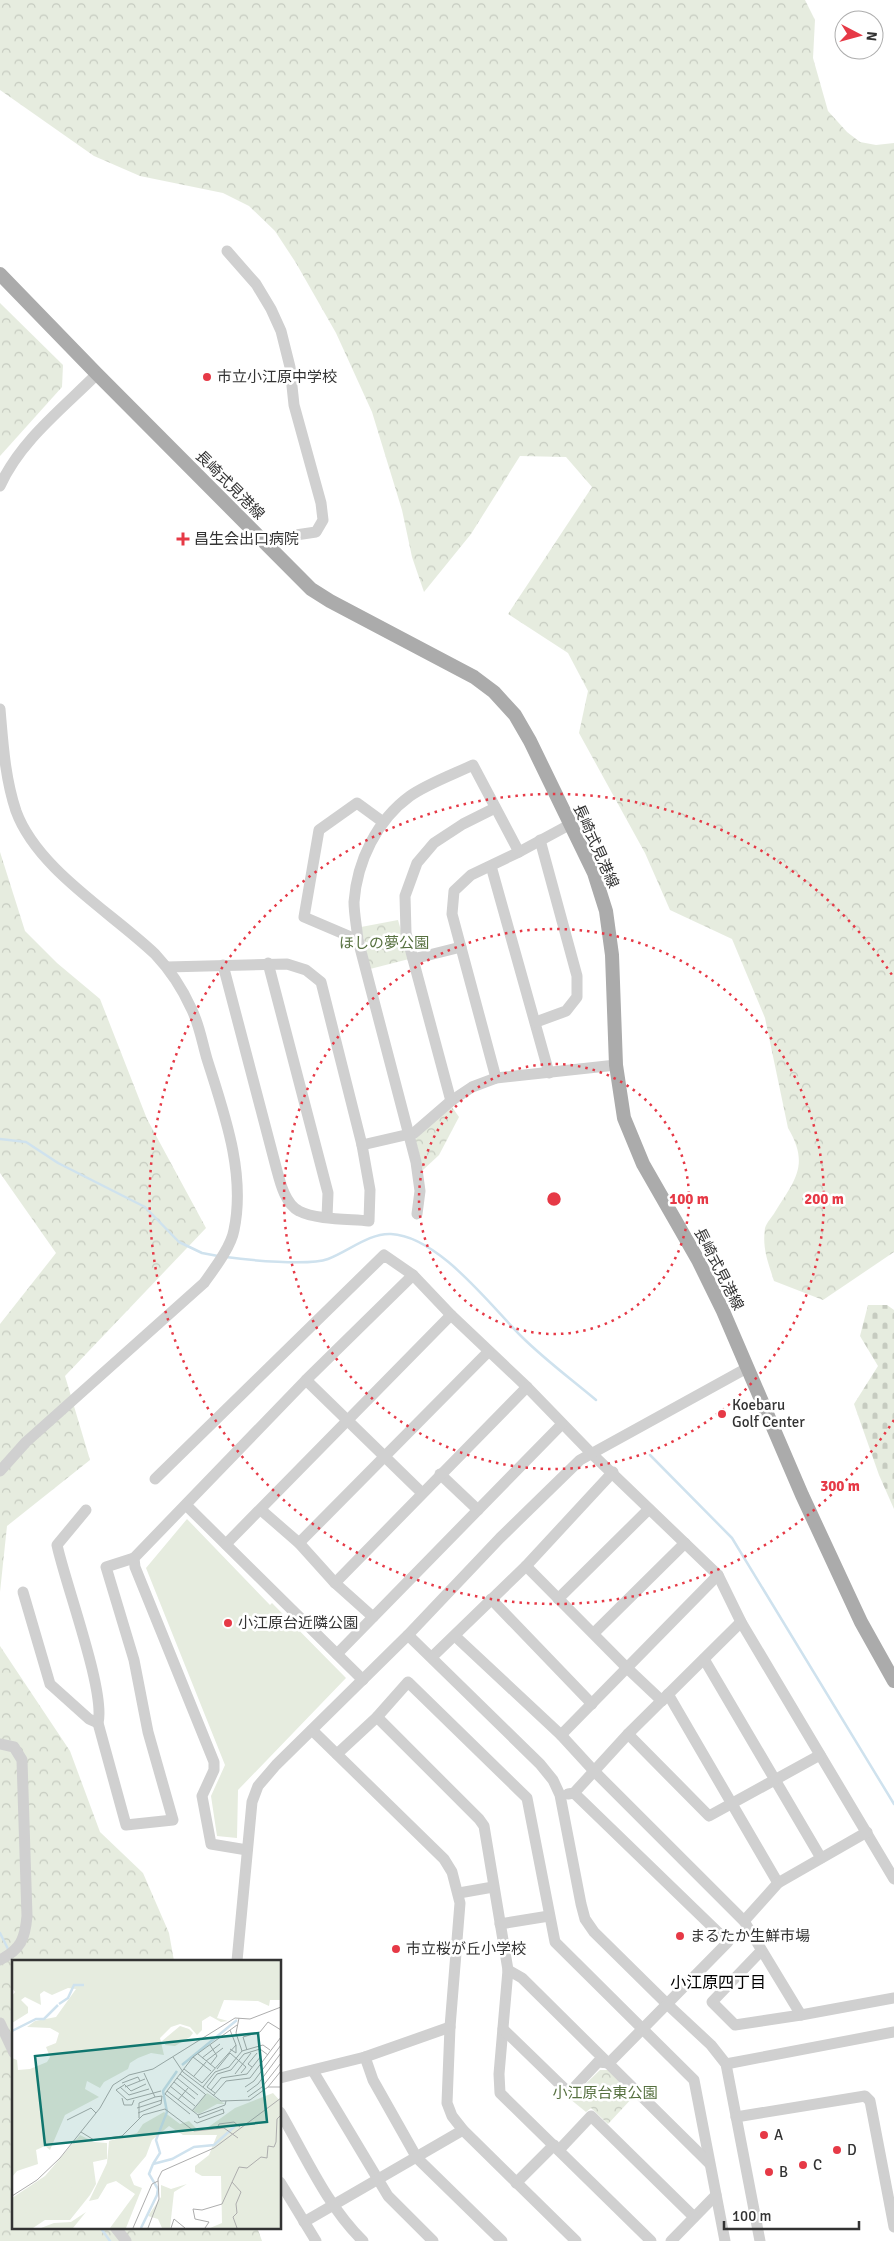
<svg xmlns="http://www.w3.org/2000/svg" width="894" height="2241" font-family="Signika,'Noto Sans JP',sans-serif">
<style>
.forest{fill:url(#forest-crowns)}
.cemetery{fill:url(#cemetery-stones)}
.pitch{fill:#e6ecdf}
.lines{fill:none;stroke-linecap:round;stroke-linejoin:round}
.stream{stroke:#cfe2ee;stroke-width:2.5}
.minor{stroke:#d0d0d0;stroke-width:11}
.major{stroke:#ababab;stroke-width:14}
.ring{fill:none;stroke:#e63946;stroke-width:2.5;stroke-dasharray:2.5 5}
.poi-dot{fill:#e63946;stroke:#fff;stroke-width:2}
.labels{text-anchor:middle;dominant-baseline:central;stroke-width:5;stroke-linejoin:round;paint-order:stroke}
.poi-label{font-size:15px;fill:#333;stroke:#fff;text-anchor:start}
.street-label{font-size:15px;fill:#333;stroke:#fff}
.park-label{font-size:15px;fill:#56703f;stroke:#fff}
.neighbourhood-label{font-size:16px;fill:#000;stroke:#fff}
.inset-river{fill:none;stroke:#cfe2ee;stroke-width:2.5}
.inset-road{fill:none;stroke:#adadad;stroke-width:1}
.view{fill:#0f766e;fill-opacity:0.15;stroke:#0f766e;stroke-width:2.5}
.inset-edge{fill:none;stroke:#333;stroke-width:2.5}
.centre{fill:#e63946;stroke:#fff;stroke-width:2.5}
.ring-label{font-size:15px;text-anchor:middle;font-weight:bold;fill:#e63946;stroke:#fff;stroke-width:5;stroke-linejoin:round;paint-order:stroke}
</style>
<defs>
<pattern id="forest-crowns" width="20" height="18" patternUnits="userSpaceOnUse" patternTransform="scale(1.25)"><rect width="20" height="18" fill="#e6ecdf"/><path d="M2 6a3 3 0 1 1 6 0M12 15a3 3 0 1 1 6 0" fill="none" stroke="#c6cbc0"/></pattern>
<pattern id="cemetery-stones" width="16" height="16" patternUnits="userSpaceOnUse" patternTransform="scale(1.25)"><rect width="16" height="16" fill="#e6ecdf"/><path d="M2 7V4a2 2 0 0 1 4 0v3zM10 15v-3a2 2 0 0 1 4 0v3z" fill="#c6cbc0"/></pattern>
</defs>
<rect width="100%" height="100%" fill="#fff"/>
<!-- forest -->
<g class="forest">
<path d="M 0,0 L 805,0 L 815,20 L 813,58 L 828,111 L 847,132 L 860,142 L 876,145 L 894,143 L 894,1252 L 823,1300 L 774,1281 C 768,1262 762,1248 765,1228 C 767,1222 772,1217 775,1212 C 795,1180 810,1165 788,1128 L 765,1018 L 732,939 L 670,910 L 645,853 L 579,733 L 588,691 L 568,653 L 508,614 L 592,487 L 566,457 L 520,456 L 471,534 L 424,592 L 412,557 L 402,510 L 372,412 L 336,333 L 296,263 L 275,231 L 249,206 L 223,193 L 140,176 L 94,156 L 0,90 Z"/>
<path d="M 0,303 L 63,365 L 62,387 L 0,456 Z"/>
<path d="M 0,852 L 25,931 L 57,963 L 100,999 L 147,1119 L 206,1228 L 65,1376 L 90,1460 L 7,1526 L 0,1592 L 0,1324 L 56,1253 L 0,1173 Z"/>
<path d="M 398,920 L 409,959 L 370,969 L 361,927 Z"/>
<path d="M 452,1107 L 459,1117 L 439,1155 L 423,1170 L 415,1138 Z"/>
<path d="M 0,1646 L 70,1751 L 100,1832 L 143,1873 L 169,1933 L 174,1961 L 14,1961 L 14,2227 L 257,2227 L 262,2241 L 0,2241 Z"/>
<path d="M 600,2070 L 609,2070 L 634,2096 L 608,2124 L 591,2108 L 586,2112 L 570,2099 Z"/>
</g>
<!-- cemetery -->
<path class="cemetery" d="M 868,1305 L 887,1305 L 894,1310 L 894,1509 L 879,1475 L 854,1404 L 878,1366 L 860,1336 Z"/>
<!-- pitch -->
<path class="pitch" d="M 187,1519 L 270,1605 L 272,1603 L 346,1678 L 238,1790 L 237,1838 L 217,1836 L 211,1796 L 225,1765 L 146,1568 Z"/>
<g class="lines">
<!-- stream -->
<g class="stream">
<path d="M 0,1139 L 26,1142 L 58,1163 L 145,1207 L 179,1242 L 202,1253 L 218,1256"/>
<path d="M 226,1257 C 247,1260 309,1266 328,1259 C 349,1251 369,1233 391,1234 C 438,1236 490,1305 521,1336 C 544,1359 571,1379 596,1400"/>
<path d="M 650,1455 L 732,1538 L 894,1804"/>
<path d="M 0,1933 L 9,1951"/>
<path d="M 14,2002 L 12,2013 L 14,2016"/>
<path d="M 100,2227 L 110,2241"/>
</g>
<!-- minor -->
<g class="minor">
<path d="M 227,251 L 256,284 L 271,309 L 281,331 L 290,367 L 294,405 L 321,503 L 323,520 L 316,532 L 262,540"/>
<path d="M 0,486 C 20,441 63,408 97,374"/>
<path d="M 0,709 C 3,744 5,778 16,811 C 37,869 111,912 155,954 C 170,970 182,988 191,1008 C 199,1023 202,1042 207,1059 C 224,1113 246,1173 234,1230 C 231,1247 214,1269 204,1283 L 26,1442 L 0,1471"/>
<path d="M 491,866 L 549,1073"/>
<path d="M 358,940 L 304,917 L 319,830 L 357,803 L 383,822"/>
<path d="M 413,959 L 461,947"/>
<path d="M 268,963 L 328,1193 L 327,1217"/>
<path d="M 223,965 L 276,1167 C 280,1182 285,1204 299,1211 C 316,1220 350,1219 369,1221 L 370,1190 L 362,1145"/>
<path d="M 167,967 L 287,964 L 306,970 L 321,982 L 362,1145 L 414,1133 L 451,1101 L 472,1087 L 496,1078 L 616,1065"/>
<path d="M 536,1022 L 566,1011 L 577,997 L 577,976 L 540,840"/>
<path d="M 496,1078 L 452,914 L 454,891 L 471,875 L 519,852 L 569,825"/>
<path d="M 451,1101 L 406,933 L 405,896 L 417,863 L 434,843 L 463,824 L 495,808"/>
<path d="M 417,1214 L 420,1191 L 416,1162 L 358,940 C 357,928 354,914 354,902 C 357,861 377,820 410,796 C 427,784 454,774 473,765 L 519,852"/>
<path d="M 306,1380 L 421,1492"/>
<path d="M 440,1474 L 478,1510"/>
<path d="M 155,1479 L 384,1255 L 413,1275 L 451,1315 L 527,1387 L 591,1453 L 718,1575 L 741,1622 L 894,1879"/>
<path d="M 186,1505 L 363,1680"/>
<path d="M 86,1510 L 57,1545 C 65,1583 106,1692 98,1723 L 126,1825 L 173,1820 L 148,1732 L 134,1660 L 106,1567 L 134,1558"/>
<path d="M 261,1510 L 299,1543 L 335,1583 L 373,1617"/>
<path d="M 299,1543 L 488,1352"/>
<path d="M 226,1544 L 451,1315"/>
<path d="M 526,1566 L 627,1668 L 662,1701"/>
<path d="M 335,1583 L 527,1387"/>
<path d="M 23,1592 L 50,1684 L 89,1719 L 98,1723"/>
<path d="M 491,1599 L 592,1704"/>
<path d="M 558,1599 L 649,1509"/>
<path d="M 594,1633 L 685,1543"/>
<path d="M 408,1635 L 540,1764 L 553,1780 L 560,1795 L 581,1904 L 585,1919 L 594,1932 L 667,2004 L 711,2045 L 726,2064 L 760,2241"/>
<path d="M 455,1636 L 561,1735 L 594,1771 L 744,1921 L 801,2015 L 894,1998"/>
<path d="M 337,1654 L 562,1424"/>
<path d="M 432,1657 L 526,1566 L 613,1472"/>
<path d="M 704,1659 L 821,1858"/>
<path d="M 668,1694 L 778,1883"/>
<path d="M 377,1717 L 479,1819 L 484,1826 L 508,1970 L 499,2074 L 500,2093 L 651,2241"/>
<path d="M 312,1730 L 444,1859 L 452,1872 L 460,1903 L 450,2027 L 447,2103 L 452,2116 L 463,2130 L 576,2241"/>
<path d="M 628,1734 L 709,1816 L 820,1755"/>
<path d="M 561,1735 L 718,1575"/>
<path d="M 0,1744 L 14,1747 L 22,1760 L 27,1916 C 25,1939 21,1949 0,1960"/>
<path d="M 337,1754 L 377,1717 L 408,1682 L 527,1798 L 555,1942 L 694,2080 L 725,2241"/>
<path d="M 568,1794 L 574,1793 L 628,1734 L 741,1622"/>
<path d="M 247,1850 L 211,1844 L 202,1796 L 214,1770 L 214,1762 L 135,1567 L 134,1558 L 306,1380 L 413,1275"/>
<path d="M 459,1893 L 493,1887"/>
<path d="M 744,1921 L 778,1883 L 867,1832"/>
<path d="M 500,1924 L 549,1916"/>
<path d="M 761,1951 L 712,2002 L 735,2025 L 801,2015"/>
<path d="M 237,1961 L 252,1802 L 258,1786 L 276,1765 L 408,1635 L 500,1538 L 580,1460 L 747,1368"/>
<path d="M 508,1970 L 522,1978 L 709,2163"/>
<path d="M 0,2023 L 14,2053"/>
<path d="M 503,2029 L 569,2093 L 598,2062 L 609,2063 L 728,1942 L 574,1793"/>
<path d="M 365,2057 L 373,2080 L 417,2158 L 502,2241"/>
<path d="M 726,2064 L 894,2032"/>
<path d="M 313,2071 L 388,2196 L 433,2241"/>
<path d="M 280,2078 L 365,2057 L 450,2027"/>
<path d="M 280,2112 C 305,2155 327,2206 363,2241"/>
<path d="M 736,2117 L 865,2096 L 870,2101 L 894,2227"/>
<path d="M 559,2150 L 591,2116 L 694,2217"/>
<path d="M 280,2182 L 316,2241"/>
<path d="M 516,2183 L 554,2145"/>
<path d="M 304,2222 L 463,2130"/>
<path d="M 115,2227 L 126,2241"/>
<path d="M 671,2241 L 716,2195"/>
</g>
<!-- major -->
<path class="major" d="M 0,274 L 97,374 L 311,589 L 330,601 L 474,677 L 494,692 L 515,715 L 530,741 L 594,873 L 606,911 L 612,955 L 616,1065 L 624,1118 L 643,1164 L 698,1260 L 723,1311 L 802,1495 L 861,1622 L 894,1681"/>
</g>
<!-- distance rings -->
<g class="ring">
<circle cx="554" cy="1199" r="135"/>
<circle cx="554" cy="1199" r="270"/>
<path d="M894 1420A405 405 0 1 1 894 978"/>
</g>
<!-- markers -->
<g class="poi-dot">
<circle cx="207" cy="377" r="5"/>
<path d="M180.5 531.5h5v5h5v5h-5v5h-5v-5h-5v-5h5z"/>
<circle cx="722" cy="1414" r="5"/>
<circle cx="228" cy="1623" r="5"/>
<circle cx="680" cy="1936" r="5"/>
<circle cx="396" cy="1949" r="5"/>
<circle cx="764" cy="2135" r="5"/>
<circle cx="837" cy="2150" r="5"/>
<circle cx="803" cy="2165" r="5"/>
<circle cx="769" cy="2172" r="5"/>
</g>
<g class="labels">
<!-- poi labels -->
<g class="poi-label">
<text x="217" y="377">市立小江原中学校</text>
<text x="194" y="539">昌生会出口病院</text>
<text x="732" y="1405">Koebaru<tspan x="732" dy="17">Golf Center</tspan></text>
<text x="238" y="1623">小江原台近隣公園</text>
<text x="690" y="1936">まるたか生鮮市場</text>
<text x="406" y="1949">市立桜が丘小学校</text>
<text x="774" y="2135">A</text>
<text x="847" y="2150">D</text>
<text x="813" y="2165">C</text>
<text x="779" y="2172">B</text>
</g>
<!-- street labels -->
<g class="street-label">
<text transform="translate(230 485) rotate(45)">長崎式見港線</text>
<text transform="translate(596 846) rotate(66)">長崎式見港線</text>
<text transform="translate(719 1269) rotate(63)">長崎式見港線</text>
</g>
<!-- park labels -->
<g class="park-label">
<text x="384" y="943">ほしの夢公園</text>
<text x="605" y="2093">小江原台東公園</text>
</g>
<!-- neighbourhood labels -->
<g class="neighbourhood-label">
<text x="718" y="1983">小江原四丁目</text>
</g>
</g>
<!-- overview -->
<g transform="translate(12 1960)">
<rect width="269" height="269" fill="#fff"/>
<path d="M 0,1 L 269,1 L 269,40 L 258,40 L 257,46 L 246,41 L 212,40 L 205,58 L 216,61 L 209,62 L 198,56 L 190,61 L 190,70 L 185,75 L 178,67 L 168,64 L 159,67 L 148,78 L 152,95 L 139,93 L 126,98 L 118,103 L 116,109 L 92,122 L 88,128 L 75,121 L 73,129 L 87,137 L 53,155 L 38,190 L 33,186 L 24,190 L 26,204 L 5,211 L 0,217 L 0,98 L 5,100 L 6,110 L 18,109 L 35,102 L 38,97 L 34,87 L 44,83 L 47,73 L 38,68 L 15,67 L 23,61 L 44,57 L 64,29 L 56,28 L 40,35 L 32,31 L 28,34 L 29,45 L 13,37 L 9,40 L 16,47 L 16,53 L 0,63 L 0,36 L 3,32 L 0,28 ZM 261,133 L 269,142 L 269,268 L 198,268 L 210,263 L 209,216 L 190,216 L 183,212 L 183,206 L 197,195 L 205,175 L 171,175 L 157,166 L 140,180 L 134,196 L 118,215 L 122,225 L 130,228 L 114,268 L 98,268 L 123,234 L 104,221 L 95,224 L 86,239 L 77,241 L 95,203 L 97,181 L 125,173 L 131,164 L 152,152 L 168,164 L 177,161 L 184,168 L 195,168 L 223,148 ZM 68,175 L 82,182 L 95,183 L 95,199 L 81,202 L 84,224 L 78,235 L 58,260 L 33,260 L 21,268 L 0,268 L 0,238 L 33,216 ZM 175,224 L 162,232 L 158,268 L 150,268 L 146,259 L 136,256 L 149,237 L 149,225 L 159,229 ZM 74,252 L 61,268 L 29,268 L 42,263 L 59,262 Z" fill="#e6ecdf"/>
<path d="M 168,66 L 177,69 L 181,73 L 178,77 L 163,86 L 153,85 L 154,81 L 150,81 Z" fill="#e6ecdf"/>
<path d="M 195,133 L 213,144 L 205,144 L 187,154 L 181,151 ZM 75,203 L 80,209 L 80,225 L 73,226 L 68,222 L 68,205 ZM38 239a14 14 0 1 1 28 0a14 14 0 1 1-28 0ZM13 248a11 11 0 1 1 22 0a11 11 0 1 1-22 0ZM 3,250 L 15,267 L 15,268 L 0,268 L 0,252 Z" fill="#e6ecdf"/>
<path class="inset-river" d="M 47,44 L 56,38 L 62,25 L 72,25M 0,71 L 24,59 L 32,59 L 46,45M 170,105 L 225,60M 141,204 L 160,199 L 182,187 L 202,185 L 223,166M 141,204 L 148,193 L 144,180 L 155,152 L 151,131 L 165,111M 129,268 L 145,235 L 146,229 L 137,214 L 141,204"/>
<path class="inset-road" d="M 227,58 L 224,73 L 230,91M 218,89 L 224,93 L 224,85M 235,90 L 231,77 L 248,72 L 256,62 L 269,70M 186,94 L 203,108M 161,97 L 171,112 L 209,141 L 238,140 L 256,127 L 269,127M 181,97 L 199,111M 190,98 L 208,84M 194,101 L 211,88M 198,105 L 205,96 L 198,85M 240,107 L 236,104 L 245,93M 172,109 L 190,123M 205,109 L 218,93 L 234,107 L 229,113M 168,114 L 193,134M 223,114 L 239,93M 182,116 L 194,102M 165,118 L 186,135M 162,122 L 183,139M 110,123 L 126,117 L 128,121M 190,123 L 224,85 L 218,70M 112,124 L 119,131 L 134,124M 112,125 L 104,130 L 115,140 L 149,131M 158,126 L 183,146M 108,127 L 117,135 L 137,129M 113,127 L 133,119M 191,127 L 203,112 L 217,107 L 230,91 L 251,85 L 258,90M 233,127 L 242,121 L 269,85M 256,127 L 269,111M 199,130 L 209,118 L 235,114 L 249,96M 155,131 L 181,97 L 225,65M 155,131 L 186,155 L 213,145 L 214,141M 155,131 L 153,134 L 178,154M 235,132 L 246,124 L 269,93M 203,133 L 195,127 L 205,114 L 219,110 L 232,94 L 248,89 L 256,95M 201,136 L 214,121 L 238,118 L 269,77M 236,137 L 250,127 L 269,103M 110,138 L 112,145 L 120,145 L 122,140M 166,140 L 176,128M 125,148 L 150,140M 180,151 L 194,134M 126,153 L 149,144 L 150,136 L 143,137M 127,158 L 127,143 L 143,137 L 132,113M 55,160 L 79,148 L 84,153M 182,161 L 185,163 L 212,153 L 211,149 L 187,158 L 186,155M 205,169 L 207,164 L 222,162 L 228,167M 69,172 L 82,180 L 110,176 L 131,155 L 153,149 L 182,171 L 212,168 L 226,178M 220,222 L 229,232 L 224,244 L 225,253 L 221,257 L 225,268M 0,236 L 25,220 L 48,198 L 88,148 L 101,125 L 117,115 L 141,109 L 223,58 L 238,59 L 269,47M 121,268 L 140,224 L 146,221M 136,268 L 147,239 L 146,219 L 150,211 L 202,188 L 269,138M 159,268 L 162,259 L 173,268M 193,268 L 197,262 L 183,259 L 181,249 L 190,250 L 210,244 L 227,207 L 235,208 L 249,197 L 255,198 L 256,186 L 262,187 L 264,182 L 265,159 L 269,155"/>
<path class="view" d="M 246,73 L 255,162 L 33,185 L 23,96 Z"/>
<rect width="269" height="269" class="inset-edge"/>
</g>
<circle cx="554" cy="1199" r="8" class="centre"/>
<g class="ring-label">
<text x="689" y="1204">100 m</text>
<text x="824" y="1204">200 m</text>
<text x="840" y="1491">300 m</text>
</g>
<!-- north arrow -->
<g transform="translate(859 35) rotate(96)"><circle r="24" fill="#ffffff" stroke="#adadad"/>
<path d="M0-4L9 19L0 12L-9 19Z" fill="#e63946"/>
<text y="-8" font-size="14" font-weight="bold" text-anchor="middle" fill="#333333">N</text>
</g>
<!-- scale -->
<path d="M724 2221v8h135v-8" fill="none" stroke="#333333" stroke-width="2.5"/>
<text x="732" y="2221" font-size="15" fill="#333333" stroke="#ffffff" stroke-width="4" paint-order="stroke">100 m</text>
</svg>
